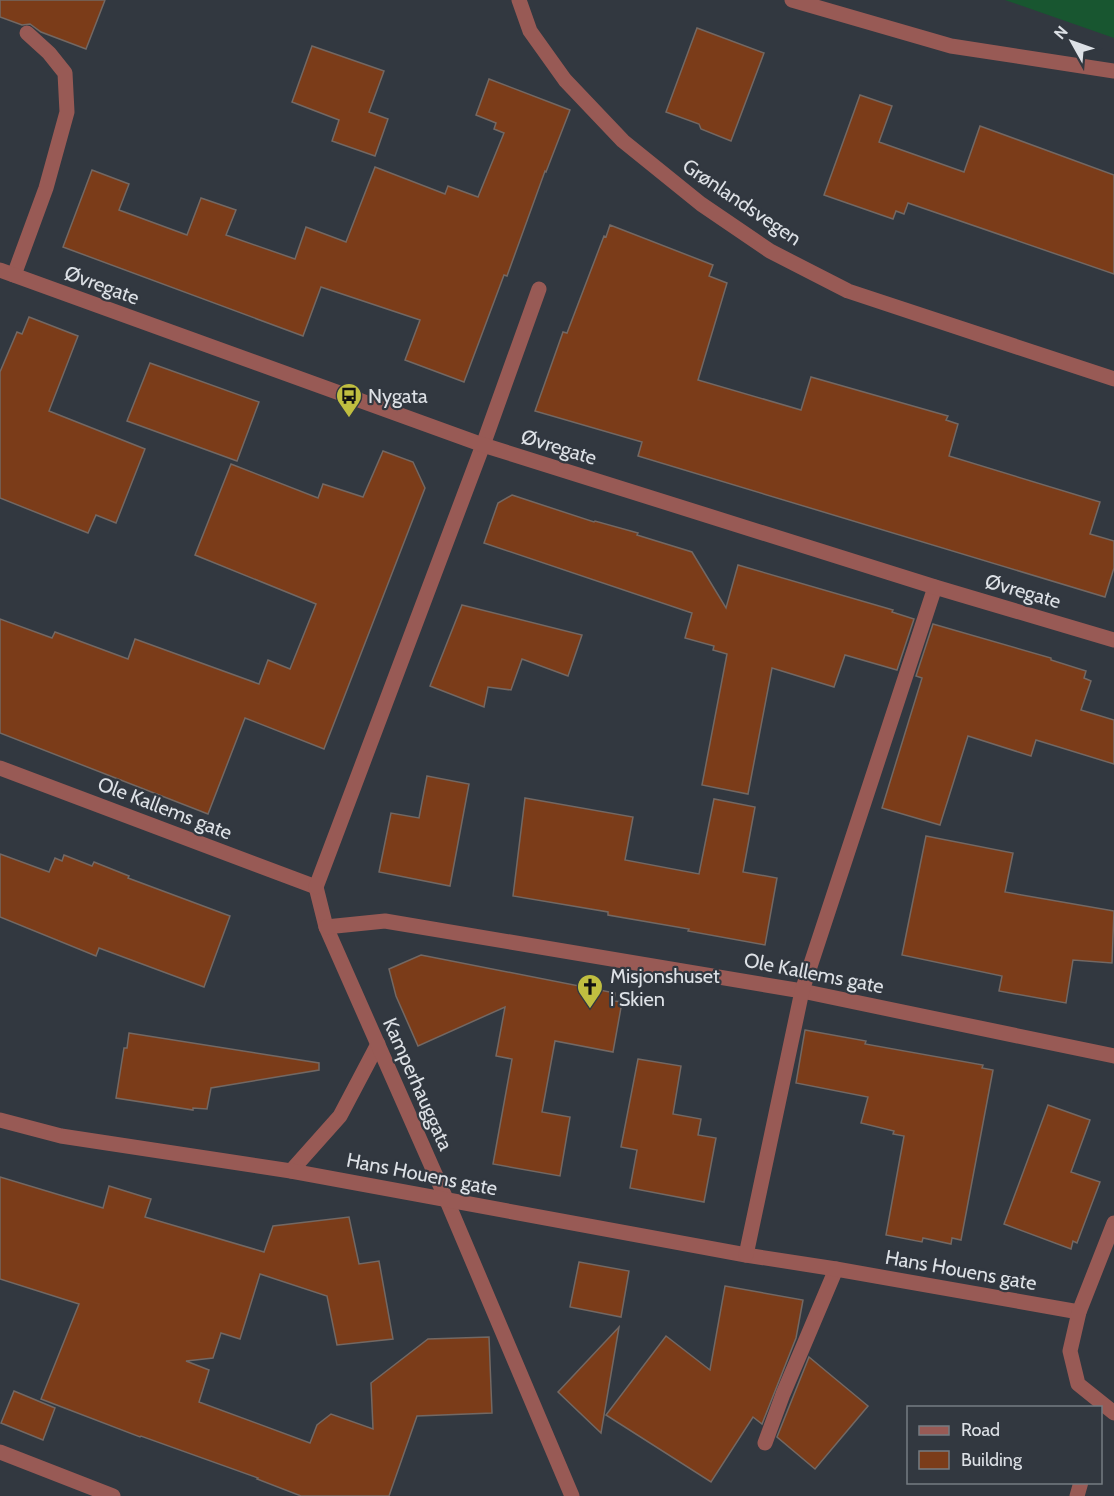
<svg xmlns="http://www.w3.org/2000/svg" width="1114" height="1496" font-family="Cabin,sans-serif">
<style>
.green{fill:#185630}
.building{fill:#7b3c19;stroke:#736863;stroke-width:1.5}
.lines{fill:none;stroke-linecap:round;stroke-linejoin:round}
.service{stroke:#985a55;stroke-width:15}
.minor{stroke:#985a55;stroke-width:15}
.tertiary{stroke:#985a55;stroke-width:15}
.labels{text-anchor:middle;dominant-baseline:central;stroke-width:4.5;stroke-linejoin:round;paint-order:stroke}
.street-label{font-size:20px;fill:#dde1e6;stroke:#323840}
.poi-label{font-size:20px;fill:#dde1e6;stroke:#323840;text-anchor:start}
</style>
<rect width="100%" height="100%" fill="#323840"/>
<!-- green -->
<path class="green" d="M 1005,0 L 1114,0 L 1114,38 Z"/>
<!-- building -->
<g class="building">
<path d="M 0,0 L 105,0 L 86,49 L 41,32 L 30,24 L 22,25 L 0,17 Z"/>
<path d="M 697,28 L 764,53 L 731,141 L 701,129 L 699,124 L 666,112 Z"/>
<path d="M 312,46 L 384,71 L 369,112 L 388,119 L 375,156 L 332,141 L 339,120 L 292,102 Z"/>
<path d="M 489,79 L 570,110 L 546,172 L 545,171 L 507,276 L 504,275 L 464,382 L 405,360 L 420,320 L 321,287 L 303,336 L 63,247 L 92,170 L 129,184 L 119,210 L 187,235 L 201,198 L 236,210 L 226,235 L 295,259 L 306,227 L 346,242 L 375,167 L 445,194 L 448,186 L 478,197 L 504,133 L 494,129 L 496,123 L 476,115 Z"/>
<path d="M 860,95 L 892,106 L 879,142 L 964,172 L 980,126 L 1114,175 L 1114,274 L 908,203 L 904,214 L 896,211 L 893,219 L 824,195 Z"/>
<path d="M 610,225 L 713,265 L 709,276 L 727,283 L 698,380 L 801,410 L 811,377 L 948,416 L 946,420 L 958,424 L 949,456 L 1100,502 L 1090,534 L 1114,541 L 1114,568 L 1105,597 L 638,456 L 642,442 L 535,411 L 563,332 L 567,333 L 604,236 L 606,237 Z"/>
<path d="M 29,317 L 78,336 L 49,411 L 145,449 L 116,523 L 96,515 L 88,533 L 0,498 L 0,372 L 17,332 L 22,334 Z"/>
<path d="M 150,363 L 259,402 L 237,461 L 127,421 Z"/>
<path d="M 383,451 L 413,462 L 425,488 L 324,749 L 245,718 L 208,814 L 0,733 L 0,619 L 52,638 L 55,632 L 128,659 L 135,639 L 259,684 L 268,660 L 290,669 L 316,604 L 195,555 L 231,464 L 318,498 L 323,484 L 363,497 Z"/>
<path d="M 512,495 L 594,522 L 595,521 L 638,533 L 637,535 L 692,552 L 726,608 L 738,565 L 893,610 L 892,612 L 914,619 L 897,670 L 845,655 L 834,687 L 772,668 L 748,794 L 702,785 L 727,654 L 713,650 L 714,646 L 685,638 L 692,613 L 484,543 L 498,503 Z"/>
<path d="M 462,605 L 582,635 L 568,676 L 522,659 L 511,690 L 488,687 L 484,707 L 430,686 Z"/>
<path d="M 933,624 L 1051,658 L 1051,660 L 1086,671 L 1084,678 L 1091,681 L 1081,710 L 1114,720 L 1114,764 L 1036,740 L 1031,756 L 968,736 L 940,825 L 882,808 L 922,678 L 916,676 Z"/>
<path d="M 427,776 L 469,784 L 450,886 L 379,872 L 391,813 L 419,818 Z"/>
<path d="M 525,798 L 633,817 L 625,860 L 699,874 L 714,799 L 755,807 L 743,872 L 777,878 L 765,945 L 688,931 L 689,929 L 608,915 L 608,912 L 513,896 Z"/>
<path d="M 926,836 L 1013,853 L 1005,892 L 1114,911 L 1112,963 L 1073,960 L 1066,1003 L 999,991 L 1002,976 L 902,955 Z"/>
<path d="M 0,854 L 49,872 L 55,858 L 62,861 L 64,855 L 92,866 L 94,862 L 129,876 L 128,878 L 230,916 L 204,987 L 99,948 L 96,956 L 0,917 Z"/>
<path d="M 421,955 L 615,993 L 614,1001 L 622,1002 L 613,1052 L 555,1041 L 542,1112 L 570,1117 L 560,1176 L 493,1164 L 512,1059 L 496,1056 L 505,1007 L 418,1046 L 396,996 L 389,969 Z"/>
<path d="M 805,1030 L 866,1041 L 865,1044 L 983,1065 L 982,1068 L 993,1070 L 961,1240 L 952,1238 L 951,1244 L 923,1238 L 922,1242 L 886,1235 L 904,1136 L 893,1134 L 894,1131 L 861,1123 L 868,1097 L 796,1083 Z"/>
<path d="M 129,1033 L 319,1063 L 319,1070 L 211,1088 L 207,1109 L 193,1108 L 193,1110 L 116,1098 L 124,1048 L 127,1048 Z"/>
<path d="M 638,1059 L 681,1066 L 673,1114 L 701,1119 L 698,1135 L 716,1138 L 704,1202 L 630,1188 L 637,1150 L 621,1147 Z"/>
<path d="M 1048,1105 L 1090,1120 L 1071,1172 L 1100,1182 L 1077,1243 L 1073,1241 L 1071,1249 L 1004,1224 Z"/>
<path d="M 0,1177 L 103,1208 L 109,1186 L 151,1199 L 145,1217 L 264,1252 L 273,1226 L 349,1217 L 359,1264 L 379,1261 L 393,1339 L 337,1345 L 327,1296 L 260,1274 L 240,1339 L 221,1333 L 213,1358 L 186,1361 L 209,1370 L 199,1402 L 310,1443 L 317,1425 L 331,1414 L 373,1429 L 371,1383 L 428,1339 L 489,1337 L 492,1413 L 417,1416 L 389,1496 L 301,1496 L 257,1479 L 258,1478 L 141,1436 L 140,1437 L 41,1399 L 79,1304 L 0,1279 Z"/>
<path d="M 579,1262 L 629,1271 L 621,1317 L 570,1307 Z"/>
<path d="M 725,1286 L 803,1300 L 796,1338 L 762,1424 L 753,1417 L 711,1482 L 606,1415 L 666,1336 L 710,1370 Z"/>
<path d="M 619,1327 L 601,1433 L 558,1392 Z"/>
<path d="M 809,1357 L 868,1406 L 815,1469 L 777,1437 Z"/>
<path d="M 14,1391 L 55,1408 L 43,1440 L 1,1423 Z"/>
</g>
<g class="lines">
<!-- service -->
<g class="service">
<path d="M 14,275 L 46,188 L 67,112 L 65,73 L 49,53 L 27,33"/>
<path d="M 291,1171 L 340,1116 L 378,1044"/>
<path d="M 765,1443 L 783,1394 L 836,1269"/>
<path d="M 1077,1496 L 1081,1482"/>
</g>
<!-- minor -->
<g class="minor">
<path d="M 519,0 L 530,31 L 565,80 L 623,141 L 701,204 L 770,251 L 848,291 L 1114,379"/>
<path d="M 792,0 L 951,46 L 1114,71"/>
<path d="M 0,768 L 316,887"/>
<path d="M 316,887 L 326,927 L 447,1201 L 572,1496"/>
<path d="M 316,887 L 483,445 L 539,289"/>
<path d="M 326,927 L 385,921 L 802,991 L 1114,1056"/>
<path d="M 0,1120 L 61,1136 L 291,1171 L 746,1255 L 836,1269 L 1079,1312"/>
<path d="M 1114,1223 L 1079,1312 L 1070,1351 L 1078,1384 L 1114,1413"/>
<path d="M 746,1255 L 802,991 L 935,587"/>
<path d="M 0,1452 L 113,1496"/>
</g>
<!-- tertiary -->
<path class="tertiary" d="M 0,270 L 483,445 L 935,587 L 1114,640"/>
</g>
<!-- icons -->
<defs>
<symbol id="bus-pin" viewBox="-11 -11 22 30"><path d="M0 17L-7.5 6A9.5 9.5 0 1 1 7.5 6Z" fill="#c0be40" stroke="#323840"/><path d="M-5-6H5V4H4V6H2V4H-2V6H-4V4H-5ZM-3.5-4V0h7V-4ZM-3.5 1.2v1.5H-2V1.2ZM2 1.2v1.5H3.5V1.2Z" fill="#111"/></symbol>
<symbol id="church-pin" viewBox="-11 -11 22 30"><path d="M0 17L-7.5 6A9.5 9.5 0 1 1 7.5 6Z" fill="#c0be40" stroke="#323840"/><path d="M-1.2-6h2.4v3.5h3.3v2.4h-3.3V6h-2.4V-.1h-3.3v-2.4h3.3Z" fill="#111"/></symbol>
</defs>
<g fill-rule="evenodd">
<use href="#bus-pin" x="334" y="381" width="30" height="40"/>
<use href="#church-pin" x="575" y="972" width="30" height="40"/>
</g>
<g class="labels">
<!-- street labels -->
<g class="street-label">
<text transform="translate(742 202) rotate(34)">Grønlandsvegen</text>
<text transform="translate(102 285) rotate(20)">Øvregate</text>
<text transform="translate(559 447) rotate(17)">Øvregate</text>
<text transform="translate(1023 591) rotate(16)">Øvregate</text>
<text transform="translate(165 808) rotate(21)">Ole Kallems gate</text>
<text transform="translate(814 973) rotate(11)">Ole Kallems gate</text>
<text transform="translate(418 1084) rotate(66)">Kamperhauggata</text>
<text transform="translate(422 1174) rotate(11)">Hans Houens gate</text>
<text transform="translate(961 1270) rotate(10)">Hans Houens gate</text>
</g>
<!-- poi labels -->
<g class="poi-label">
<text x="368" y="396">Nygata</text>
<text x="610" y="976">Misjonshuset<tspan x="610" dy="23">i Skien</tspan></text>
</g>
</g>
<!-- legend -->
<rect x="907" y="1406" width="195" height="78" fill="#323840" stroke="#767c82" stroke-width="1.5"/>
<rect x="919" y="1426" width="30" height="9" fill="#985a55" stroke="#767c82" stroke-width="1.5"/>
<text x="961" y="1436" font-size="18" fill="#dde1e6">Road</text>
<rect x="919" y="1451" width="30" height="18" fill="#7b3c19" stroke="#767c82" stroke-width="1.5"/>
<text x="961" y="1466" font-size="18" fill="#dde1e6">Building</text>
<!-- north arrow -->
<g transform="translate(1072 42) rotate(310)" stroke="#323840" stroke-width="4.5" paint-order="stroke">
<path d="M0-4.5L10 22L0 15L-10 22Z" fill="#dde1e6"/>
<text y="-9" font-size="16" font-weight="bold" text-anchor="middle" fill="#dde1e6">N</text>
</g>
</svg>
